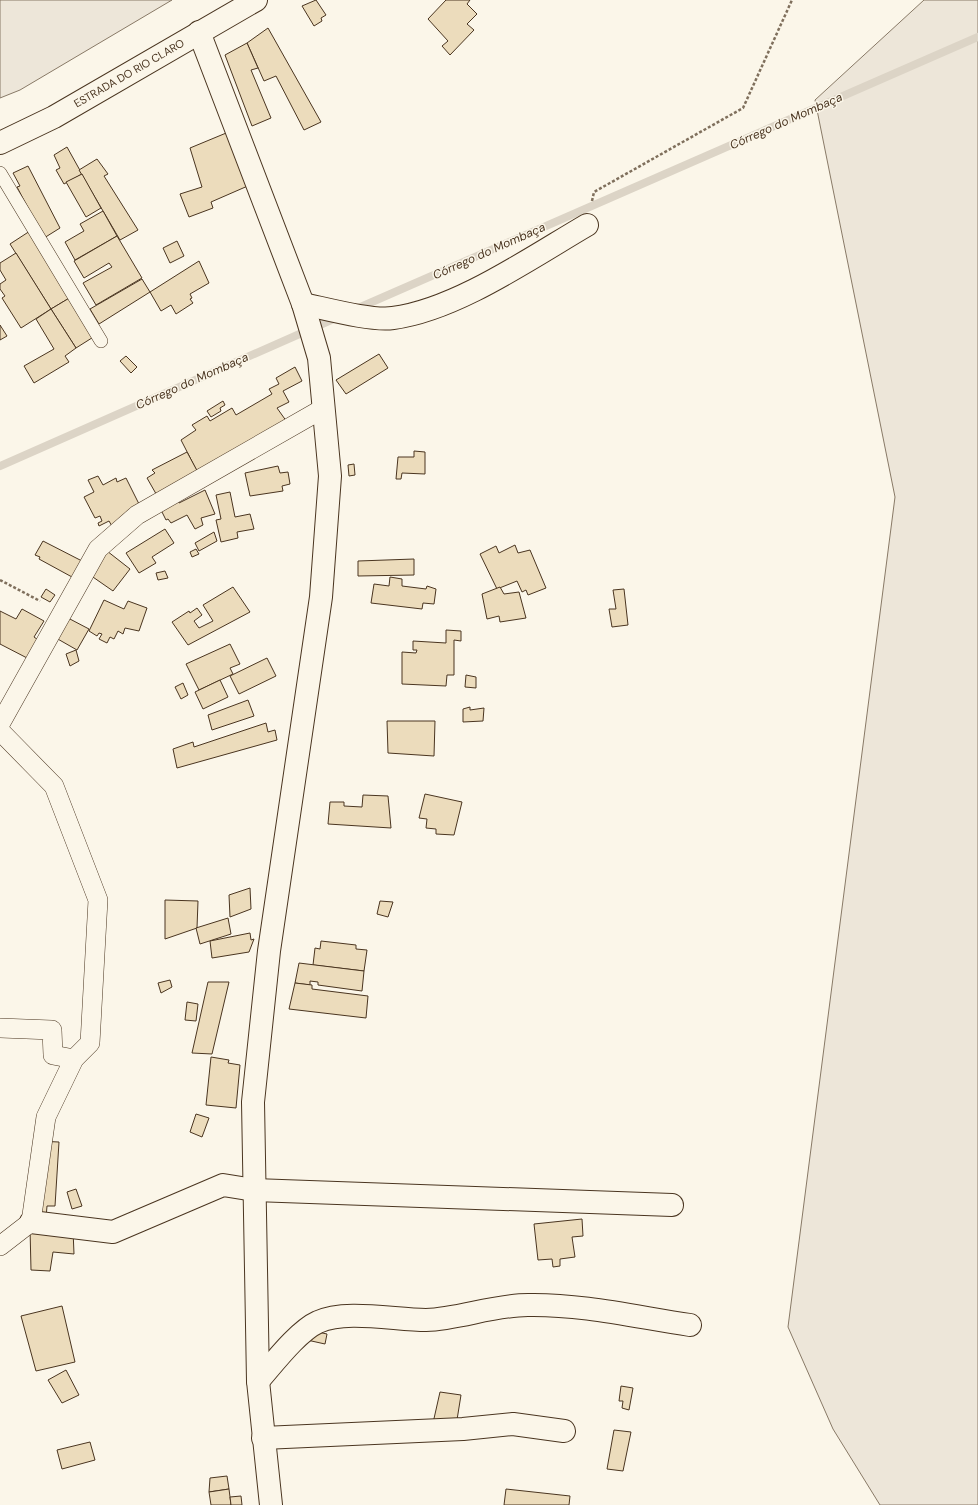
<svg xmlns="http://www.w3.org/2000/svg" width="978" height="1505" font-family="'DM Sans',sans-serif">
<style>
.green{fill:#ede6d9;stroke:#887966}
.lines{fill:none;stroke-linecap:round;stroke-linejoin:round}
.stream{stroke:#dcd4c6;stroke-width:8}
.building{fill:#ecdcbc;stroke:#4a3520}
.service-casing{stroke:#4a3520;stroke-width:14}
.pedestrian-casing{stroke:#4a3520;stroke-width:20}
.minor-casing{stroke:#4a3520;stroke-width:24}
.secondary-casing{stroke:#4a3520;stroke-width:24}
.path{stroke:#7f6f5c;stroke-width:2.5;stroke-dasharray:3 2;stroke-linecap:butt}
.service{stroke:#fbf6e9;stroke-width:13}
.pedestrian{stroke:#fbf6e9;stroke-width:19}
.minor{stroke:#fbf6e9;stroke-width:22}
.secondary{stroke:#fbf6e9;stroke-width:22}
.labels{text-anchor:middle;dominant-baseline:central;stroke-width:3;stroke-linejoin:round;paint-order:stroke}
.street-label{font-size:11px;fill:#4a3520;stroke:#fbf6e9}
.water-label{font-size:12px;font-style:italic;fill:#4a3520;stroke:#fbf6e9}
</style>
<rect width="100%" height="100%" fill="#fbf6e9"/>
<!-- green -->
<g class="green">
<path d="M 0,0 L 172,0 L 20,90 L 0,98 Z"/>
<path d="M 924,0 L 978,0 L 978,1505 L 880,1505 L 833,1429 L 788,1327 L 895,497 L 815,100 Z"/>
</g>
<g class="lines">
<!-- stream -->
<g class="stream">
<path d="M 356,309 L 978,37"/>
<path d="M 0,466 L 338,317"/>
</g>
</g>
<!-- building -->
<g class="building">
<path d="M 316,0 L 326,15 L 321,18 L 322,21 L 314,26 L 302,6 Z"/>
<path d="M 446,0 L 470,0 L 467,4 L 477,14 L 467,24 L 474,30 L 450,55 L 442,46 L 448,41 L 428,19 Z"/>
<path d="M 268,28 L 321,122 L 304,130 L 276,76 L 264,81 L 247,43 Z"/>
<path d="M 247,43 L 258,68 L 251,70 L 271,118 L 252,126 L 225,55 Z"/>
<path d="M 231,131 L 250,185 L 211,202 L 213,208 L 189,217 L 180,194 L 202,187 L 190,148 Z"/>
<path d="M 67,147 L 82,174 L 64,184 L 56,170 L 60,168 L 54,155 Z"/>
<path d="M 97,159 L 108,174 L 104,176 L 138,230 L 120,240 L 79,170 Z"/>
<path d="M 28,166 L 60,228 L 44,238 L 17,187 L 20,186 L 13,173 Z"/>
<path d="M 82,174 L 101,208 L 86,217 L 66,182 Z"/>
<path d="M 103,211 L 117,236 L 75,260 L 65,242 L 84,231 L 80,224 Z"/>
<path d="M 30,231 L 71,297 L 51,309 L 10,244 Z"/>
<path d="M 117,236 L 142,278 L 96,305 L 83,283 L 112,267 L 109,263 L 84,278 L 74,261 Z"/>
<path d="M 177,241 L 184,256 L 170,263 L 163,248 Z"/>
<path d="M 16,253 L 51,309 L 21,328 L 2,298 L 5,296 L 0,289 L 0,284 L 6,280 L 0,270 L 0,263 Z"/>
<path d="M 199,261 L 209,283 L 190,294 L 192,298 L 190,299 L 193,303 L 176,314 L 171,305 L 161,311 L 150,292 Z"/>
<path d="M 142,279 L 150,292 L 99,324 L 90,309 Z"/>
<path d="M 71,297 L 95,336 L 76,348 L 51,309 Z"/>
<path d="M 51,309 L 76,348 L 65,356 L 69,362 L 34,383 L 24,366 L 54,349 L 36,319 Z"/>
<path d="M 0,325 L 7,336 L 0,340 Z"/>
<path d="M 379,354 L 388,368 L 346,394 L 336,380 Z"/>
<path d="M 126,356 L 137,367 L 131,373 L 120,361 Z"/>
<path d="M 295,367 L 302,381 L 283,391 L 289,402 L 277,408 L 287,422 L 200,477 L 181,440 L 196,430 L 192,425 L 207,416 L 210,421 L 232,408 L 236,415 L 272,394 L 269,389 L 279,384 L 276,378 Z"/>
<path d="M 223,401 L 225,405 L 220,408 L 221,411 L 211,417 L 207,411 Z"/>
<path d="M 414,451 L 425,452 L 425,474 L 402,473 L 401,479 L 396,479 L 398,457 L 414,457 Z"/>
<path d="M 187,452 L 201,478 L 159,499 L 147,478 L 155,473 L 152,470 Z"/>
<path d="M 354,464 L 355,475 L 349,476 L 348,465 Z"/>
<path d="M 278,466 L 280,473 L 288,472 L 290,484 L 282,486 L 283,491 L 250,496 L 245,473 Z"/>
<path d="M 98,476 L 103,485 L 116,478 L 117,482 L 126,478 L 141,508 L 113,528 L 109,521 L 99,526 L 98,523 L 102,521 L 100,516 L 95,518 L 84,497 L 94,492 L 88,480 Z"/>
<path d="M 205,490 L 215,514 L 201,518 L 203,525 L 195,529 L 187,515 L 171,523 L 168,519 L 166,520 L 160,508 L 178,500 L 179,503 Z"/>
<path d="M 230,492 L 235,517 L 250,514 L 254,529 L 237,532 L 238,538 L 221,542 L 216,520 L 221,519 L 216,495 Z"/>
<path d="M 165,529 L 174,543 L 152,557 L 156,563 L 139,573 L 126,553 Z"/>
<path d="M 214,532 L 217,541 L 199,551 L 195,543 Z"/>
<path d="M 43,541 L 82,561 L 72,577 L 39,559 L 40,557 L 35,555 Z"/>
<path d="M 515,545 L 518,553 L 530,550 L 546,588 L 528,595 L 526,590 L 522,592 L 517,581 L 497,589 L 480,554 L 496,546 L 499,553 Z"/>
<path d="M 196,549 L 199,554 L 192,557 L 190,552 Z"/>
<path d="M 107,551 L 130,569 L 113,591 L 90,575 Z"/>
<path d="M 414,559 L 414,575 L 358,576 L 358,561 Z"/>
<path d="M 165,571 L 168,578 L 158,580 L 156,573 Z"/>
<path d="M 390,577 L 402,579 L 402,586 L 426,589 L 427,586 L 436,589 L 434,604 L 423,603 L 422,609 L 371,603 L 374,584 L 389,586 Z"/>
<path d="M 233,587 L 250,612 L 188,645 L 172,622 L 189,611 L 190,613 L 197,608 L 202,615 L 194,621 L 199,628 L 213,621 L 203,605 Z"/>
<path d="M 500,587 L 504,594 L 519,592 L 526,618 L 500,622 L 499,616 L 487,619 L 482,594 Z"/>
<path d="M 46,589 L 55,595 L 50,602 L 41,597 Z"/>
<path d="M 624,589 L 628,625 L 612,627 L 609,609 L 616,609 L 613,590 Z"/>
<path d="M 104,600 L 124,609 L 128,601 L 147,608 L 139,631 L 125,628 L 123,634 L 118,631 L 114,639 L 110,637 L 107,643 L 99,639 L 102,634 L 99,633 L 97,636 L 89,631 Z"/>
<path d="M 22,609 L 44,621 L 34,637 L 41,642 L 29,659 L 0,644 L 0,611 L 16,619 Z"/>
<path d="M 68,618 L 89,629 L 77,650 L 56,638 Z"/>
<path d="M 446,630 L 461,631 L 461,641 L 454,640 L 454,675 L 447,675 L 446,686 L 402,684 L 402,652 L 416,653 L 417,650 L 413,650 L 413,641 L 446,643 Z"/>
<path d="M 230,644 L 240,664 L 230,668 L 233,674 L 199,690 L 186,664 Z"/>
<path d="M 76,650 L 79,661 L 70,666 L 66,654 Z"/>
<path d="M 267,658 L 276,676 L 239,694 L 230,676 Z"/>
<path d="M 466,675 L 476,677 L 476,688 L 465,687 Z"/>
<path d="M 220,680 L 228,697 L 203,709 L 195,692 Z"/>
<path d="M 183,683 L 188,695 L 181,699 L 175,687 Z"/>
<path d="M 248,700 L 254,716 L 212,730 L 208,715 Z"/>
<path d="M 470,707 L 470,710 L 484,708 L 483,721 L 463,722 L 463,709 Z"/>
<path d="M 387,721 L 435,721 L 434,756 L 388,753 Z"/>
<path d="M 266,723 L 268,732 L 275,730 L 277,740 L 177,768 L 173,749 L 193,742 L 194,747 Z"/>
<path d="M 425,794 L 462,802 L 454,835 L 436,834 L 436,829 L 426,828 L 427,819 L 419,818 Z"/>
<path d="M 363,795 L 388,796 L 391,828 L 328,824 L 330,802 L 344,802 L 344,806 L 362,807 Z"/>
<path d="M 250,888 L 251,909 L 230,917 L 229,895 Z"/>
<path d="M 165,900 L 198,901 L 197,928 L 165,939 Z"/>
<path d="M 380,901 L 393,902 L 388,917 L 377,914 Z"/>
<path d="M 228,918 L 231,934 L 200,944 L 196,928 Z"/>
<path d="M 250,933 L 251,940 L 254,939 L 249,952 L 212,958 L 210,941 Z"/>
<path d="M 321,941 L 356,945 L 356,949 L 367,950 L 364,971 L 313,965 L 315,948 L 320,949 Z"/>
<path d="M 299,963 L 364,971 L 362,991 L 318,985 L 318,982 L 310,981 L 310,985 L 295,983 Z"/>
<path d="M 170,980 L 172,987 L 161,993 L 158,983 Z"/>
<path d="M 208,982 L 229,982 L 212,1054 L 192,1053 Z"/>
<path d="M 295,983 L 312,985 L 312,989 L 368,996 L 366,1018 L 289,1009 Z"/>
<path d="M 187,1002 L 198,1004 L 196,1021 L 185,1020 Z"/>
<path d="M 211,1057 L 229,1060 L 228,1063 L 240,1065 L 236,1108 L 206,1105 Z"/>
<path d="M 196,1114 L 209,1118 L 202,1137 L 190,1132 Z"/>
<path d="M 37,1141 L 59,1142 L 55,1206 L 47,1206 L 46,1218 L 34,1217 Z"/>
<path d="M 76,1189 L 82,1206 L 72,1209 L 67,1192 Z"/>
<path d="M 582,1219 L 583,1236 L 572,1237 L 575,1257 L 560,1259 L 560,1266 L 553,1267 L 552,1259 L 538,1260 L 534,1224 Z"/>
<path d="M 30,1228 L 73,1230 L 74,1254 L 53,1252 L 50,1271 L 31,1270 Z"/>
<path d="M 62,1306 L 75,1362 L 36,1371 L 21,1316 Z"/>
<path d="M 309,1330 L 327,1334 L 325,1344 L 307,1340 Z"/>
<path d="M 66,1370 L 79,1395 L 62,1403 L 48,1380 Z"/>
<path d="M 621,1386 L 633,1388 L 629,1410 L 622,1408 L 623,1401 L 619,1401 Z"/>
<path d="M 440,1392 L 461,1395 L 456,1426 L 433,1423 Z"/>
<path d="M 614,1430 L 631,1432 L 623,1471 L 607,1469 Z"/>
<path d="M 90,1442 L 95,1460 L 62,1469 L 57,1450 Z"/>
<path d="M 227,1476 L 229,1489 L 209,1492 L 210,1478 Z"/>
<path d="M 229,1489 L 231,1505 L 211,1505 L 209,1492 Z"/>
<path d="M 506,1489 L 570,1496 L 569,1505 L 504,1505 Z"/>
<path d="M 241,1496 L 242,1505 L 231,1505 L 230,1497 Z"/>
</g>
<g class="lines">
<defs>
<path id="service" d="M 0,173 L 101,341"/>
<g id="pedestrian">
<path d="M 0,724 L 98,549 L 137,515 L 324,408"/>
<path d="M 0,731 L 54,786 L 98,900 L 90,1043 L 74,1059 L 46,1117 L 31,1222 L 0,1246"/>
<path d="M 0,1028 L 52,1030 L 53,1055 L 74,1059"/>
</g>
<g id="minor">
<path d="M 199,32 L 303,304 L 319,358 L 330,476 L 321,597 L 269,951 L 253,1102 L 258,1381 L 271,1505"/>
<path d="M 303,304 C 327,309 371,321 393,318 C 456,310 532,257 587,225"/>
<path d="M 31,1222 L 113,1232 L 223,1185 L 254,1190 L 672,1205"/>
<path d="M 258,1381 C 273,1364 298,1331 318,1322 C 345,1309 395,1320 426,1320 C 459,1319 493,1305 528,1305 C 582,1304 636,1317 690,1325"/>
<path d="M 263,1438 L 463,1429 L 513,1424 L 564,1431"/>
</g>
<path id="secondary" d="M 0,143 L 54,117 L 256,0"/>
</defs>
<!-- service casing -->
<use href="#service" class="service-casing"/>
<!-- pedestrian casing -->
<use href="#pedestrian" class="pedestrian-casing"/>
<!-- minor casing -->
<use href="#minor" class="minor-casing"/>
<!-- secondary casing -->
<use href="#secondary" class="secondary-casing"/>
<!-- path -->
<g class="path">
<path d="M 592,201 L 594,192 L 743,108 L 792,0"/>
<path d="M 0,580 L 40,601"/>
</g>
<!-- service -->
<use href="#service" class="service"/>
<!-- pedestrian -->
<use href="#pedestrian" class="pedestrian"/>
<!-- minor -->
<use href="#minor" class="minor"/>
<!-- secondary -->
<use href="#secondary" class="secondary"/>
</g>
<g class="labels">
<!-- street labels -->
<g class="street-label">
<text transform="translate(129 73) rotate(-30)">ESTRADA DO RIO CLARO</text>
</g>
<!-- water labels -->
<g class="water-label">
<text transform="translate(786 121) rotate(-24)">Córrego do Mombaça</text>
<text transform="translate(489 251) rotate(-24)">Córrego do Mombaça</text>
<text transform="translate(192 381) rotate(-24)">Córrego do Mombaça</text>
</g>
</g>
</svg>
